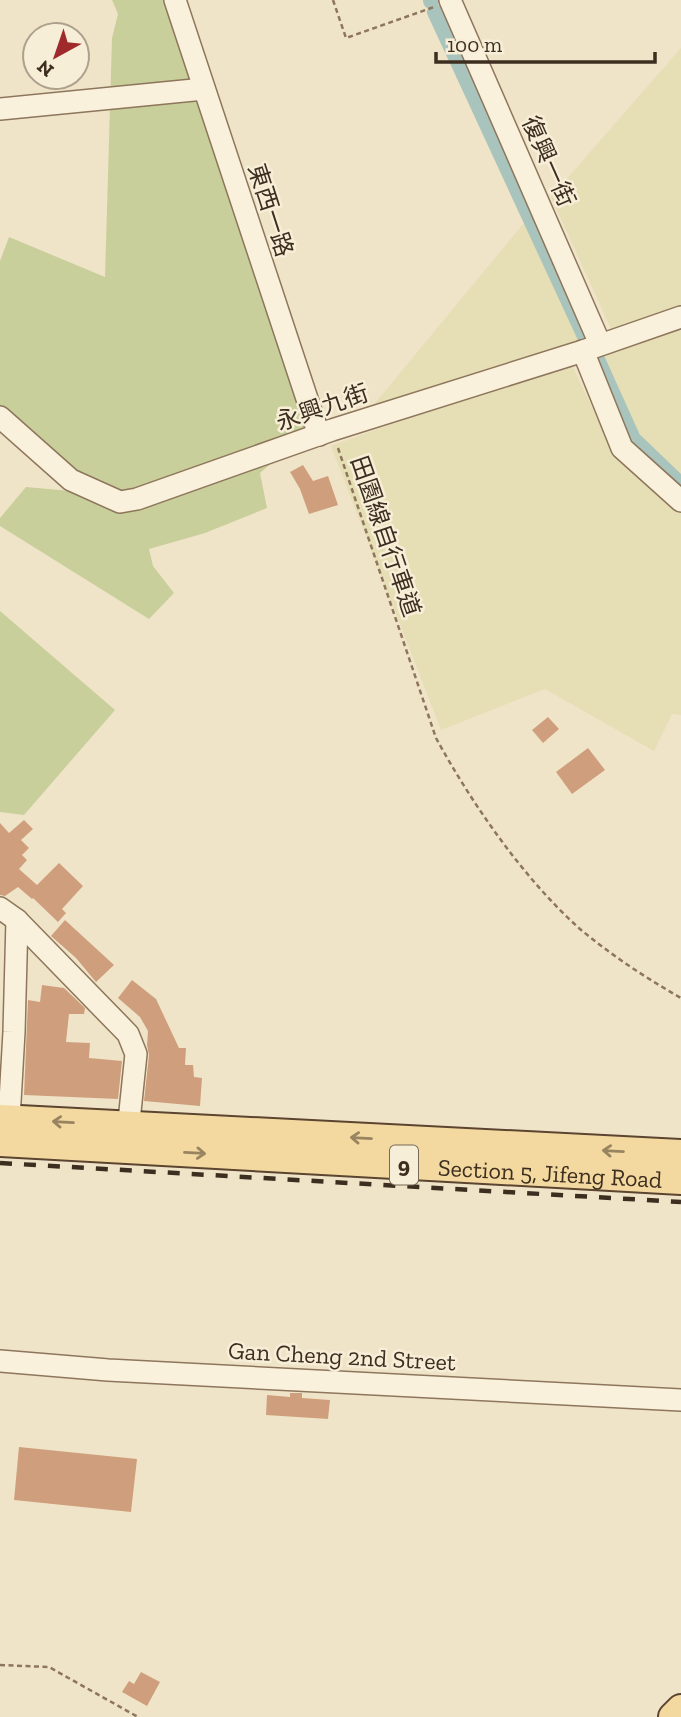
<svg xmlns="http://www.w3.org/2000/svg" width="681" height="1717" font-family="'Zilla Slab','Noto Sans TC',serif">
<style>
.farmland{fill:#e6deb5}
.green{fill:#c9cf9b}
.lines{fill:none;stroke-linecap:round;stroke-linejoin:round}
.canal{stroke:#a9c4bc;stroke-width:16}
.building{fill:#cf9f7d}
.minor-casing{stroke:#8d765c;stroke-width:24}
.major-casing{stroke:#5b4430;stroke-width:32}
.path{stroke:#8d765c;stroke-width:2.5;stroke-dasharray:5 3.5;stroke-linecap:butt}
.minor{stroke:#faf1dc;stroke-width:21}
.major{stroke:#f3d9a0;stroke-width:28}
.rail{stroke:#3d2e20;stroke-width:4.5;stroke-dasharray:12 12;stroke-linecap:butt}
.oneway{stroke:#988460}
.labels{text-anchor:middle;dominant-baseline:central;stroke-width:5;stroke-linejoin:round;paint-order:stroke}
.shield{fill:#f7eed8;stroke:#756857;stroke-width:2}
.shield-label{font-size:23px;font-weight:bold;fill:#3d2e20}
.street-label{font-size:24px;fill:#3d2e20;stroke:#f7eed8}
</style>
<rect width="100%" height="100%" fill="#f0e4c8"/>
<!-- farmland -->
<g class="farmland">
<path d="M 681,48 L 681,306 L 611,329 L 551,197 Z"/>
<path d="M 538,206 L 597,333 L 362,419 Z"/>
<path d="M 681,326 L 681,481 L 641,444 L 602,355 Z"/>
<path d="M 569,359 L 615,455 L 681,513 L 681,715 L 672,714 L 654,751 L 545,689 L 441,730 L 331,446 Z"/>
</g>
<!-- green -->
<g class="green">
<path d="M 112,0 L 173,0 L 309,431 L 260,473 L 267,508 L 205,533 L 149,549 L 153,566 L 174,593 L 149,619 L 0,526 L 0,518 L 26,487 L 71,491 L 0,414 L 0,261 L 9,237 L 105,277 L 112,38 L 118,14 Z"/>
<path d="M 0,611 L 115,710 L 24,815 L 0,812 Z"/>
</g>
<g class="lines">
<!-- canal -->
<g class="canal">
<path d="M 431,0 L 431,1"/>
<path d="M 435,12 L 588,343"/>
<path d="M 596,357 L 633,439 L 681,485"/>
</g>
</g>
<!-- building -->
<g class="building">
<path d="M 303,465 L 313,481 L 328,476 L 338,505 L 309,514 L 300,489 L 290,472 Z"/>
<path d="M 548,717 L 559,729 L 543,743 L 532,730 Z"/>
<path d="M 588,748 L 605,770 L 572,794 L 556,772 Z"/>
<path d="M 24,820 L 33,829 L 21,840 L 29,848 L 22,855 L 27,860 L 19,869 L 37,885 L 59,863 L 83,886 L 62,909 L 66,913 L 58,922 L 33,898 L 32,899 L 18,887 L 5,896 L 0,895 L 0,823 L 9,833 Z"/>
<path d="M 65,920 L 114,965 L 96,982 L 76,958 L 51,936 Z"/>
<path d="M 132,980 L 156,999 L 179,1048 L 186,1048 L 185,1065 L 193,1065 L 194,1077 L 202,1078 L 200,1106 L 144,1101 L 149,1055 L 147,1045 L 148,1031 L 140,1017 L 118,998 Z"/>
<path d="M 42,985 L 64,988 L 85,1008 L 84,1014 L 69,1014 L 66,1042 L 90,1043 L 89,1058 L 122,1061 L 118,1099 L 24,1095 L 28,1000 L 40,1002 Z"/>
<path d="M 290,1393 L 302,1393 L 302,1398 L 330,1400 L 328,1419 L 266,1415 L 267,1395 L 290,1397 Z"/>
<path d="M 19,1447 L 137,1459 L 131,1512 L 14,1500 Z"/>
<path d="M 141,1672 L 160,1682 L 147,1706 L 122,1692 L 129,1681 L 134,1684 Z"/>
</g>
<g class="lines">
<defs>
<g id="minor">
<path d="M 175,0 L 319,435"/>
<path d="M 450,0 L 600,344"/>
<path d="M 0,109 L 204,89"/>
<path d="M 583,351 L 622,448 L 681,501"/>
<path d="M 0,417 L 71,480 L 120,502 L 137,499 L 332,430 L 583,351 L 681,317"/>
<path d="M 0,908 L 17,920 L 128,1034 L 136,1054 L 127,1140"/>
<path d="M 9,1119 L 14,1032 L 17,920"/>
<path d="M 0,1361 L 108,1370 L 681,1400"/>
</g>
<g id="major">
<path d="M 0,1119 L 681,1154"/>
<path id="s1" d="M 0,1142 L 681,1180"/>
<path d="M 673,1717 L 681,1709"/>
</g>
</defs>
<!-- minor casing -->
<use href="#minor" class="minor-casing"/>
<!-- major casing -->
<use href="#major" class="major-casing"/>
<!-- path -->
<g class="path">
<path d="M 333,0 L 346,38 L 434,7"/>
<path d="M 338,448 L 436,738 C 472,804 524,879 580,929 C 611,955 646,978 681,998"/>
<path d="M 0,1665 L 49,1667 L 138,1717"/>
</g>
<!-- minor -->
<use href="#minor" class="minor"/>
<!-- major -->
<use href="#major" class="major"/>
<!-- rail -->
<path class="rail" d="M 0,1163 L 681,1202"/>
</g>
<!-- one-way arrows -->
<defs><path id="oneway-shaft" d="M-6 0H5M1.5-3L5.5 0L1.5 3" fill="none" stroke-width="1.6" stroke-linecap="round" stroke-linejoin="round" transform="scale(1.75)"/></defs>
<g class="oneway">
<use href="#oneway-shaft" transform="translate(63 1122) rotate(-177)"/>
<use href="#oneway-shaft" transform="translate(361 1138) rotate(-177)"/>
<use href="#oneway-shaft" transform="translate(613 1151) rotate(-177)"/>
<use href="#oneway-shaft" transform="translate(195 1153) rotate(3)"/>
</g>
<g class="labels">
<!-- shield labels -->
<rect class="shield" x="390" y="1145.5" width="28" height="39" rx="5"/>
<g class="shield-label">
<text x="404" y="1165">9</text>
</g>
<!-- street labels -->
<g class="street-label">
<text transform="translate(549 161) rotate(66)">復興一街</text>
<text transform="translate(271 210) rotate(72)">東西一路</text>
<text transform="translate(322 407) rotate(-19)">永興九街</text>
<text transform="translate(386 536) rotate(71)">田園線自行車道</text>
<text stroke="none"><textPath href="#s1" startOffset="551">Section 5, Jifeng Road</textPath></text>
<text transform="translate(342 1356) rotate(3)">Gan Cheng 2nd Street</text>
</g>
</g>
<!-- north arrow -->
<g transform="translate(56 56) rotate(220)"><circle r="33" fill="#f7eed8" stroke="#ada18e" stroke-width="2"/>
<path d="M0-5L12 26L0 18L-12 26Z" fill="#9e2a2b"/>
<text y="-10" font-size="19" font-weight="bold" text-anchor="middle" fill="#3d2e20">N</text>
</g>
<!-- scale -->
<path d="M436 52v10h219v-10" fill="none" stroke="#3d2e20" stroke-width="3.5"/>
<text x="447" y="52" font-size="21" fill="#3d2e20" stroke="#f7eed8" stroke-width="5" paint-order="stroke">100 m</text>
</svg>
